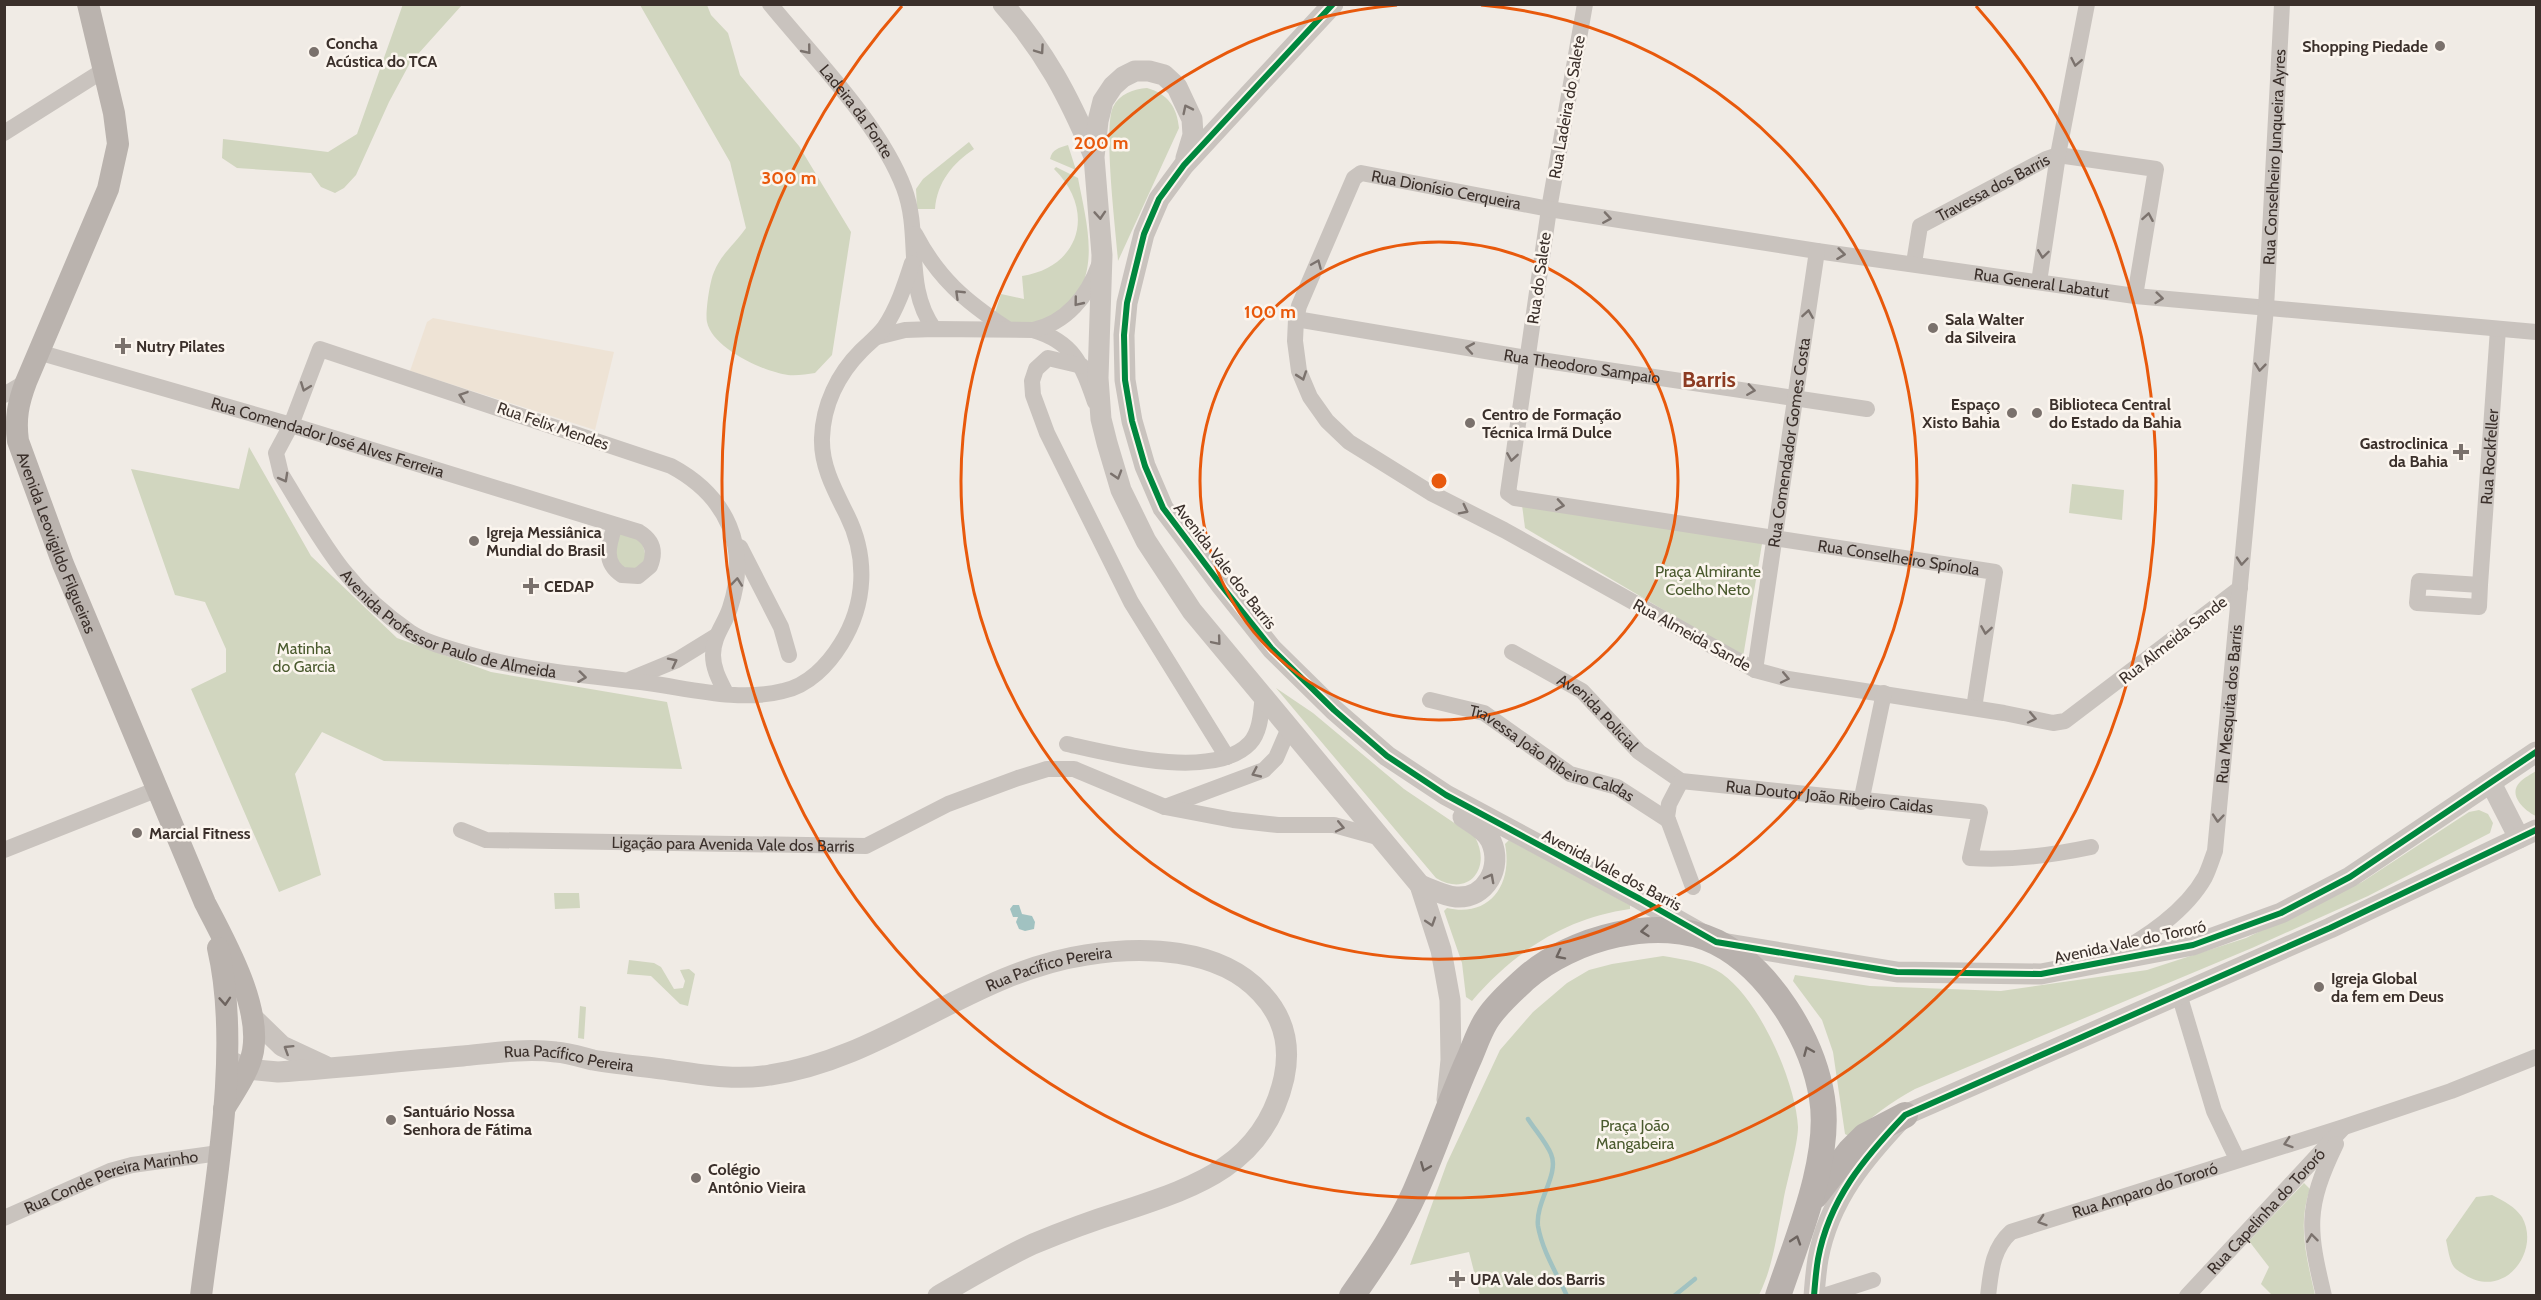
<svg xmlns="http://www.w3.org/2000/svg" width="2541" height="1300" font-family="Cabin,sans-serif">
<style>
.green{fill:#d1d6bf}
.plaza{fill:#eee3d5}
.water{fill:#a1c2c1}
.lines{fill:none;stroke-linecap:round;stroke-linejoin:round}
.stream{stroke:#a1c2c1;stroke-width:4.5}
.minor{stroke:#c9c3be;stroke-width:16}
.tertiary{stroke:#c9c3be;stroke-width:21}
.secondary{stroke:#bab3ae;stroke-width:22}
.primary{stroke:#b8b1ad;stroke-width:26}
.cycleway-casing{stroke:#fbf5ee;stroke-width:10}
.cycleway{stroke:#00873e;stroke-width:6}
.oneway{stroke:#7b726d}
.oneway2{stroke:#6d645f}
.oneway3{stroke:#6e645f}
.ring{fill:none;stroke:#e8590c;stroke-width:3}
.poi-dot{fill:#7a716c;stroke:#fbf5ee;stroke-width:2}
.labels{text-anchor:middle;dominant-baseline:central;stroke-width:5;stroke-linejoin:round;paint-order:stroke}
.poi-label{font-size:16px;font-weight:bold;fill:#3b302b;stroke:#fbf5ee;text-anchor:start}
.street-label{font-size:16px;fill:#3b302b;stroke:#fbf5ee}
.park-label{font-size:16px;fill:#4a5a2e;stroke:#fbf5ee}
.district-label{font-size:22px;font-weight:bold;fill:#8c3b22;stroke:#fbf5ee}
.centre{fill:#e8590c;stroke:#fbf5ee;stroke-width:3}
.ring-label{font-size:18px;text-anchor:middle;font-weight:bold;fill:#e8590c;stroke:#fbf5ee;stroke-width:5;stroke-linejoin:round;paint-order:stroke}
</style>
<rect width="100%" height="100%" fill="#f0ebe5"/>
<!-- green -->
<g class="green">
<path d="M 403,4 L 462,5 L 410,63 L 389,102 L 356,175 L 344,188 L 335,193 L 321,187 L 311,173 L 237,168 L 222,158 L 223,139 L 328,152 L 357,134 Z"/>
<path d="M 640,5 L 707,5 L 711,15 L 728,33 L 740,75 L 799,146 L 851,232 L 832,355 L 815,373 C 807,374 797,376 788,375 C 764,372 712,348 707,322 C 705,313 710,280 714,272 C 721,254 735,244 746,228 L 730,162 Z"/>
<path d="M 1147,88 C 1168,94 1177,107 1179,128 L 1118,261 C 1116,232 1103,129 1113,107 C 1119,94 1134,89 1147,88 Z"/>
<path d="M 969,142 L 974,149 C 953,163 937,182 935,209 L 917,209 L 916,189 L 923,179 Z"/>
<path d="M 1068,145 L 1076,170 L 1050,159 C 1052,149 1059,148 1068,145 Z"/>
<path d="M 1056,167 L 1078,178 C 1086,222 1105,281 1059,312 C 1051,317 1044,323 1034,323 C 1021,323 1005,326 993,319 L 1001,294 L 1024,299 L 1022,276 C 1081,267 1096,210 1054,169 Z"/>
<path d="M 249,447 L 311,556 L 397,638 L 491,672 L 667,702 L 682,769 L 384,761 L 322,732 L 295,774 L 321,875 L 279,892 L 191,689 L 226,672 L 226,649 L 205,602 L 175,595 L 131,469 L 239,489 Z"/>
<path d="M 2072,484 L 2124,490 L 2122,520 L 2069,513 Z"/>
<path d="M 1522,505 L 1763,538 L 1743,657 L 1525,528 Z"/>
<path d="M 620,532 L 642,541 L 647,562 L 638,571 L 628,570 L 616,563 L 613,554 Z"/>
<path d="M 1276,688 L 1313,713 L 1404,789 L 1475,837 C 1492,868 1469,898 1436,878 Z"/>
<path d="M 2536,771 L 2536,816 C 2525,811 2507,795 2520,782 C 2524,778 2531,774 2536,771 Z"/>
<path d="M 2479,810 L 2488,814 L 2493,823 L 2490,833 L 2368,896 L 2252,948 L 1915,1089 C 1891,1102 1870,1117 1851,1137 L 1845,1134 L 1833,1052 L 1822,1020 L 1793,981 L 1795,975 L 1870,986 L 2001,991 L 2147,970 L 2246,938 L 2362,882 L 2469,812 Z"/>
<path d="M 1509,840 L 1630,905 L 1630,909 C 1565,918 1514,952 1472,1001 L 1466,997 L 1462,963 L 1444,911 L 1447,908 C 1490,918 1513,884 1505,844 Z"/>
<path d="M 554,893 L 579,893 L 580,908 L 555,909 Z"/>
<path d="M 1663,956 C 1680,959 1700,961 1716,970 C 1757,992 1796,1082 1798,1127 C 1798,1145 1786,1183 1783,1203 C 1776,1237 1774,1264 1759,1295 L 1480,1295 L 1469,1252 L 1410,1265 L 1447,1163 L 1500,1050 L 1533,1012 L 1567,983 L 1589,970 L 1612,964 Z"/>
<path d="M 629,960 L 654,963 L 661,967 L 674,989 L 683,988 L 685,981 L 680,970 L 689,969 L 695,974 L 688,1006 L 680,1004 L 651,976 L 627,974 Z"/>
<path d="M 580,1006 L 586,1007 L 584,1039 L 578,1038 Z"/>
<path d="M 2304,1183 L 2310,1189 C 2297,1225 2307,1259 2315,1295 L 2272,1295 L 2261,1284 L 2269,1267 L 2249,1241 Z"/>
<path d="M 2492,1195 C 2504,1201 2514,1206 2522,1217 C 2541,1251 2505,1300 2465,1275 C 2462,1273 2456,1270 2454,1267 C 2449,1260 2448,1248 2446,1240 L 2476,1197 Z"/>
</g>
<!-- plaza -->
<path class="plaza" d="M 433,318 L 614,352 L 595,430 L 410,371 L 427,322 Z"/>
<!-- water -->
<path class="water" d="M 1013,905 L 1019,905 L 1022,914 L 1032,916 L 1035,922 L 1034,929 L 1025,931 L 1019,929 L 1016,922 L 1018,917 L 1013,917 L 1010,909 Z"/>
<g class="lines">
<!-- stream -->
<g class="stream">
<path d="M 1528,1119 C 1535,1130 1546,1142 1551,1154 C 1560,1174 1535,1202 1538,1226 C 1542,1250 1557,1274 1567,1296"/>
<path d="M 1674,1296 L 1695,1279"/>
</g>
<!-- minor -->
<g class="minor">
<path id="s1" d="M 770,4 C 814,58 880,124 904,188 C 922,236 903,285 934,329"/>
<path id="s2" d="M 1585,4 L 1549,209 L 1508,493 L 1515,498 L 1995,572 L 1974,708"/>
<path d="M 4,133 L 104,70"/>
<path d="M 915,234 C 938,278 965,301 1006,328"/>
<path id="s3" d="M 1914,263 L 1920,226 L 2046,159 L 2058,155 L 2156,169 L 2135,296"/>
<path d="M 2039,282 L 2058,155 L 2087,4"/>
<path id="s4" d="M 1296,319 L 1527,358 L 1867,409"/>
<path d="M 1033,330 C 1074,342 1082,365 1095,402"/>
<path d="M 877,337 L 905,330 L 934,329 L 1033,330 C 1066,323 1088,296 1099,265"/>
<path id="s5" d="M 38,352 L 291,425 L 639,532 C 652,540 656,551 650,566 L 638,576 L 622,575 C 602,562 609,544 615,525"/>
<path d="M 1082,366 L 1048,358 L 1036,369 L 1032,381 L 1033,395 L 1047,433 L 1131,602 L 1227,757"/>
<path d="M 4,395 L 26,382"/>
<path d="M 740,547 L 781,627 L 789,655"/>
<path id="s6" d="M 2480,585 L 2479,607 L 2417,603 L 2419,581 L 2480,585 L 2498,329"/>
<path id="s7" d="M 2240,588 L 2065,721 L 2053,723 L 2004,713 L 1788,679 L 1755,670 L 1504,530 L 1431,493 L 1349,442 L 1327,421 L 1310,397 L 1299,371 L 1295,341 L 1296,319 L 1299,306 L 1354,178 L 1361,173 L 1549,209 L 1817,251 L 2135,296 L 2536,332"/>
<path id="s8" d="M 1512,652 L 1582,691 L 1639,752 L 1681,781 L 1980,812 L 1970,858 C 2010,861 2053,855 2091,847"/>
<path id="s9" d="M 1755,670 L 1817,251"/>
<path d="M 631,679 L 677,660 L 716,636"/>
<path id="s10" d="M 726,693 C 720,681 713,669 713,655 C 713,636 725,624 730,608 C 750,547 727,496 671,466 L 320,349 L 291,425 L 276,453 L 281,474 C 321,539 344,587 410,632 C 425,642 444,647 461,652 C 522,671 585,675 648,683 C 692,689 740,702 783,691 C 808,686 828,665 841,644 C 866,604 868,557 847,515 C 835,491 821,466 822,438 C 823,405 838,374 861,351 C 869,343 877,337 884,328 C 897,309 905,285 912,263"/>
<path id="s11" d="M 1430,700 L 1484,713 L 1570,774 L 1617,787 L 1668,820"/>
<path d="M 1067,744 C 1111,754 1214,781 1250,743 C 1261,731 1261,711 1263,695"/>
<path d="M 1681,781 L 1669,804 L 1667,817 L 1693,887"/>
<path d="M 1861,802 L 1884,693"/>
<path d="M 1165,807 L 1264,770 L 1276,758 L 1289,728"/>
<path id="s12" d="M 461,830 L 486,840 L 866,846 L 948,804 L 1018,778 L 1047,769 L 1074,769 L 1165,807 L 1233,820 L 1278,825 L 1334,825 L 1381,838"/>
<path d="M 4,850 L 158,789"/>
<path id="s13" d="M 2111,956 C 2145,939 2186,911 2205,877 C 2209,869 2212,859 2215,851 L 2266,308 L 2282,4"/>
<path d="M 2179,994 L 2214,1111 L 2237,1159"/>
<path id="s14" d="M 4,1218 L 110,1171 L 132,1165 L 219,1153"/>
<path d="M 1823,1296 L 1873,1280"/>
<path id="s15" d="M 1988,1296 C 1991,1272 1992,1249 2011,1232 L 2344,1127 L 2451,1091 L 2536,1057"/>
<path id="s16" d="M 2187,1296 L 2343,1128"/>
<path d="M 2324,1296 C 2308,1229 2305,1208 2336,1144"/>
</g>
<!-- tertiary -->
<g class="tertiary">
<path d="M 1003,4 C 1045,51 1069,97 1093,154"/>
<path d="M 1333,4 L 1184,165 L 1159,199 L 1144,234 L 1127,303 L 1124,335 L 1125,380 L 1132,421 L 1145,466 L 1163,508 L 1221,585 L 1272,649 L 1334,710 L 1387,756 L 1446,795 L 1640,899 L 1716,942 L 1897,972 L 2041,974 L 2193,945 L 2281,913 L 2350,877 L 2536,752"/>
<path d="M 1186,158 L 1193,135 L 1192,119 L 1177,87 L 1164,75 L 1149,71 L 1135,71 L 1123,77 L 1113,86 L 1103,101 L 1098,121 L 1094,157 L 1102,255 L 1098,378 L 1101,419 L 1107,443 L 1121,490 L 1146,541 L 1192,611 L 1420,885 L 1441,950 L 1450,1000 L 1451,1060 L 1447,1100"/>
<path d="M 2491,783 L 2519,838"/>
<path d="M 1420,885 C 1431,889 1444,896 1456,897 C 1486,899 1503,867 1491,841 C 1486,830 1473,824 1463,817"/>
<path d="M 252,1017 L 282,1046 L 325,1066"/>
<path id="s17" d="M 232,1062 L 247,1069 L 278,1072 C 340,1068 401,1061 463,1056 C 493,1053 526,1048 556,1052 C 568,1053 581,1057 593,1060 C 616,1064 639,1066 662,1069 C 698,1074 734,1081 770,1075 C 883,1059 972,972 1086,955 C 1142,946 1219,947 1261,993 C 1284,1017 1291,1045 1284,1078 C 1264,1166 1195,1187 1120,1212 C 1091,1221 1062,1232 1033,1244 C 1001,1259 969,1278 938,1296"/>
<path d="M 1814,1296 C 1815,1283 1816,1271 1818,1259 C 1829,1199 1865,1157 1905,1115 L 2330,928 L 2536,830"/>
</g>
<!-- secondary -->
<g class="secondary">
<path id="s18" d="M 88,4 L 114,113 L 118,144 L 108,189 L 26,382 C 18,403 15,419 18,441 L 63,564 L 205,903 C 226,943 261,1006 253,1051 C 249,1072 234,1092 224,1109"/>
<path d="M 201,1296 C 214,1190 242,1051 218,948"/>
</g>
<!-- primary -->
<g class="primary">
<path d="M 1815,1196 L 1850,1151 L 1865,1136 L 1905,1115"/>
<path d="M 1352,1296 C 1375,1263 1399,1228 1415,1192 C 1434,1149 1449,1104 1468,1061 C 1474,1048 1478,1034 1486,1021 C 1495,1006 1512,991 1525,979 C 1571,938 1659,914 1716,942 C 1770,969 1813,1040 1822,1098 C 1832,1158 1797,1239 1778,1296"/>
</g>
<defs>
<g id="cycleway">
<path d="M 1333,4 L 1184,165 L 1159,199 L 1144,234 L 1127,303 L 1124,335 L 1125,380 L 1132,421 L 1145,466 L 1163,508 L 1221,585 L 1272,649 L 1334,710 L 1387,756 L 1446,795 L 1640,899 L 1716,942 L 1897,972 L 2041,974 L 2193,945 L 2281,913 L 2350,877 L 2536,752"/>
<path d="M 1814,1296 C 1815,1283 1816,1271 1818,1259 C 1829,1199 1865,1157 1905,1115 L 2330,928 L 2536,830"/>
</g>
</defs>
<!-- cycleway casing -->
<use href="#cycleway" class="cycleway-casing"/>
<!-- cycleway -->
<use href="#cycleway" class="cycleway"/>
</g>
<!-- one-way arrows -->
<defs><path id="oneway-chevron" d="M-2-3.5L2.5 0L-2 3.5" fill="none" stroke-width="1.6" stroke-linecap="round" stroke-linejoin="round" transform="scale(1.5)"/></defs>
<g class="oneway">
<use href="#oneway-chevron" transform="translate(807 50) rotate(51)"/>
<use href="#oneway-chevron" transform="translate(1040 50) rotate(55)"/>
<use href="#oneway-chevron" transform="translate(2076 62) rotate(101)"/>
<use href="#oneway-chevron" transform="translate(1187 109) rotate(-116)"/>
<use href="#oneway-chevron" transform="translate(1100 215) rotate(86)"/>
<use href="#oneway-chevron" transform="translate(2148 217) rotate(-80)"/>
<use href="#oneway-chevron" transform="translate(1607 218) rotate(9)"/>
<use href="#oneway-chevron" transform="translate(1841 254) rotate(7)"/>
<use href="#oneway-chevron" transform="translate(2043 254) rotate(98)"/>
<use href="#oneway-chevron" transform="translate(1317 264) rotate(-67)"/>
<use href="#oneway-chevron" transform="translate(959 294) rotate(-136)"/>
<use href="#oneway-chevron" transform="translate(2159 298) rotate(6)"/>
<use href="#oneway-chevron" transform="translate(1078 302) rotate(129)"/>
<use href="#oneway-chevron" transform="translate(1808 314) rotate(-81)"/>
<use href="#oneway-chevron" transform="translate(1470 348) rotate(-170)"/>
<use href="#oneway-chevron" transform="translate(2260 367) rotate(96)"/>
<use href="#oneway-chevron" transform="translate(1302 376) rotate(71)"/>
<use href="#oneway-chevron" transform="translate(305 387) rotate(111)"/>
<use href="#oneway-chevron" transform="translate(1751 390) rotate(8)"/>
<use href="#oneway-chevron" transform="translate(463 396) rotate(-161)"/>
<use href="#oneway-chevron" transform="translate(1512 457) rotate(99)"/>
<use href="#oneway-chevron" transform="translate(1117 475) rotate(73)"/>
<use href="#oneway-chevron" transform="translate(284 478) rotate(61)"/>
<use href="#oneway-chevron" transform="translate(1560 505) rotate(9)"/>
<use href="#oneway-chevron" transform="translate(1464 510) rotate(27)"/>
<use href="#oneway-chevron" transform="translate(2242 561) rotate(95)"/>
<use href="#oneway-chevron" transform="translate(737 582) rotate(-84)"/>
<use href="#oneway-chevron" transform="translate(1986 630) rotate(99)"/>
<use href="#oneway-chevron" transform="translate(1217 641) rotate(50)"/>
<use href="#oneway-chevron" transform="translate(673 662) rotate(-27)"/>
<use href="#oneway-chevron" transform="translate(582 677) rotate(7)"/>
<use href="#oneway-chevron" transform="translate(1785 678) rotate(12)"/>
<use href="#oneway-chevron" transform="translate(2032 718) rotate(12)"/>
<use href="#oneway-chevron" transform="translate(1256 773) rotate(155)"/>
<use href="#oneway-chevron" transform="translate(2218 818) rotate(95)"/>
<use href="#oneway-chevron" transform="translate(1340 827) rotate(12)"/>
<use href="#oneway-chevron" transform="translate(1490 878) rotate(-62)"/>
<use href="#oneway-chevron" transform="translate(1431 922) rotate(72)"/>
<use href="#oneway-chevron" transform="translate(288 1049) rotate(-148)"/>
<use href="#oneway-chevron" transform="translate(2288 1143) rotate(162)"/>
<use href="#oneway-chevron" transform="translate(2042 1221) rotate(162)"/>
<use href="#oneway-chevron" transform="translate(2312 1238) rotate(-97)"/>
</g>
<g class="oneway2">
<use href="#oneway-chevron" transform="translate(1645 931) rotate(174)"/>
<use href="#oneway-chevron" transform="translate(1560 955) rotate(153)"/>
<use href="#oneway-chevron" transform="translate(1808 1051) rotate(-113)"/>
<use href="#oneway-chevron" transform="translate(1425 1167) rotate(112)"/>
<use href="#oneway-chevron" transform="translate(1796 1240) rotate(-72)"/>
</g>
<use class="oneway3" href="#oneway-chevron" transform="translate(225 1001) rotate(86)"/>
<!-- distance rings -->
<g class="ring">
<circle cx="1439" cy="481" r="239"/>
<path d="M1481 5A478 478 0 1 1 1397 5"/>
<path d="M1976 6A717 717 0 1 1 902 6"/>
</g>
<!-- markers -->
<g class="poi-dot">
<circle cx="2440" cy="46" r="6"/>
<circle cx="314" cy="52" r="6"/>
<circle cx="1933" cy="328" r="6"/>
<path d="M120 337h6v6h6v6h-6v6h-6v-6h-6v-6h6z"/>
<circle cx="2012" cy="413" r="6"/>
<circle cx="2037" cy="413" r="6"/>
<circle cx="1470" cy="423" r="6"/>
<path d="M2458 443h6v6h6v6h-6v6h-6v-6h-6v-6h6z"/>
<circle cx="474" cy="541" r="6"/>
<path d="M528 577h6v6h6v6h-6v6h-6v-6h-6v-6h6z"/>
<circle cx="137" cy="833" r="6"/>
<circle cx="2319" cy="987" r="6"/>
<circle cx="391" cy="1120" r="6"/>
<circle cx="696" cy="1178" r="6"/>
<path d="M1454 1270h6v6h6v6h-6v6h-6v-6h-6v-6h6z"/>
</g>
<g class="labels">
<!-- poi labels -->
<g class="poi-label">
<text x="326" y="43">Concha<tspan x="326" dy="18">Acústica do TCA</tspan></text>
<text x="2428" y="46" text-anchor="end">Shopping Piedade</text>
<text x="1945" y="319">Sala Walter<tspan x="1945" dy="18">da Silveira</tspan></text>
<text x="136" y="346">Nutry Pilates</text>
<text x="2000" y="404" text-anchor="end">Espaço<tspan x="2000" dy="18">Xisto Bahia</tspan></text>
<text x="2049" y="404">Biblioteca Central<tspan x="2049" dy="18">do Estado da Bahia</tspan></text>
<text x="1482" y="414">Centro de Formação<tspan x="1482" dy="18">Técnica Irmã Dulce</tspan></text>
<text x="2448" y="443" text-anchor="end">Gastroclinica<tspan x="2448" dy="18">da Bahia</tspan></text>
<text x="486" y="532">Igreja Messiânica<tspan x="486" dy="18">Mundial do Brasil</tspan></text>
<text x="544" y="586">CEDAP</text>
<text x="149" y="833">Marcial Fitness</text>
<text x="2331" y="978">Igreja Global<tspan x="2331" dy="18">da fem em Deus</tspan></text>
<text x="403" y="1111">Santuário Nossa<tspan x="403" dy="18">Senhora de Fátima</tspan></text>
<text x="708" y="1169">Colégio<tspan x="708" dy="18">Antônio Vieira</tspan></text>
<text x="1470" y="1279">UPA Vale dos Barris</text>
</g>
<!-- street labels -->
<g class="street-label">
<text transform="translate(1567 107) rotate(-80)">Rua Ladeira do Salete</text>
<text stroke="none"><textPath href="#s1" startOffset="138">Ladeira da Fonte</textPath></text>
<text stroke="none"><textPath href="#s13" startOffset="849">Rua Conselheiro Junqueira Ayres</textPath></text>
<text stroke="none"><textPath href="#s3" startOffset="120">Travessa dos Barris</textPath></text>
<text stroke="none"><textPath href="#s7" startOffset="1389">Rua Dionísio Cerqueira</textPath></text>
<text transform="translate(1539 278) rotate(-82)">Rua do Salete</text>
<text stroke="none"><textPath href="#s7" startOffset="1992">Rua General Labatut</textPath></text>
<text stroke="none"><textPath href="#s4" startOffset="290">Rua Theodoro Sampaio</textPath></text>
<text transform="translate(553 426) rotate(19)">Rua Felix Mendes</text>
<text stroke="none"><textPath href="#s5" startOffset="302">Rua Comendador José Alves Ferreira</textPath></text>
<text stroke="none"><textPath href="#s9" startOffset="230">Rua Comendador Gomes Costa</textPath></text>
<text stroke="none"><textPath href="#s6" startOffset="296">Rua Rockfeller</textPath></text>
<text stroke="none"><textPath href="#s18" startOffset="568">Avenida Leovigildo Filgueiras</textPath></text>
<text stroke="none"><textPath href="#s2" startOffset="892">Rua Conselheiro Spínola</textPath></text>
<text transform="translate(1225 566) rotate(52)">Avenida Vale dos Barris</text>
<text stroke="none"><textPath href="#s10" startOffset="1002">Avenida Professor Paulo de Almeida</textPath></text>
<text transform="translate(1692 635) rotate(29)">Rua Almeida Sande</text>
<text transform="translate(2173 640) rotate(-38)">Rua Almeida Sande</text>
<text stroke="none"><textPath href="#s13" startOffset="300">Rua Mesquita dos Barris</textPath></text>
<text stroke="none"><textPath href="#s8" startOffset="106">Avenida Policial</textPath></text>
<text stroke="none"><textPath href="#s11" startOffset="135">Travessa João Ribeiro Caldas</textPath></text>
<text stroke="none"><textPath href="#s8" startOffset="364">Rua Doutor João Ribeiro Caidas</textPath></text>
<text stroke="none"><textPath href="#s12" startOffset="274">Ligação para Avenida Vale dos Barris</textPath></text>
<text transform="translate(1612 870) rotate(28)">Avenida Vale dos Barris</text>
<text transform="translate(2130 942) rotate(-12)">Avenida Vale do Tororó</text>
<text stroke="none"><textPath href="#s17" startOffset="843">Rua Pacífico Pereira</textPath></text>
<text stroke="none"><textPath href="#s17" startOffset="340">Rua Pacífico Pereira</textPath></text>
<text stroke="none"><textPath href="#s14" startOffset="114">Rua Conde Pereira Marinho</textPath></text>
<text stroke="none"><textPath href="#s15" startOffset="210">Rua Amparo do Tororó</textPath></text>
<text stroke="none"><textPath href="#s16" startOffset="116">Rua Capelinha do Tororó</textPath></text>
</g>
<!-- park labels -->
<g class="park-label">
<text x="1708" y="571">Praça Almirante<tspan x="1708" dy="18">Coelho Neto</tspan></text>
<text x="304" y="648">Matinha<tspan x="304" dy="18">do Garcia</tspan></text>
<text x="1635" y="1125">Praça João<tspan x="1635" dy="18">Mangabeira</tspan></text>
</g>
<!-- district labels -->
<g class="district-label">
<text x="1709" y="379">Barris</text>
</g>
</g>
<circle cx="1439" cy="481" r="9" class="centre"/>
<g class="ring-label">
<text x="1101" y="149">200 m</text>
<text x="789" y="184">300 m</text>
<text x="1270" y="318">100 m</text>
</g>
<!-- border -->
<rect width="2541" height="1300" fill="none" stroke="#3b302b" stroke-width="12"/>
</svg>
